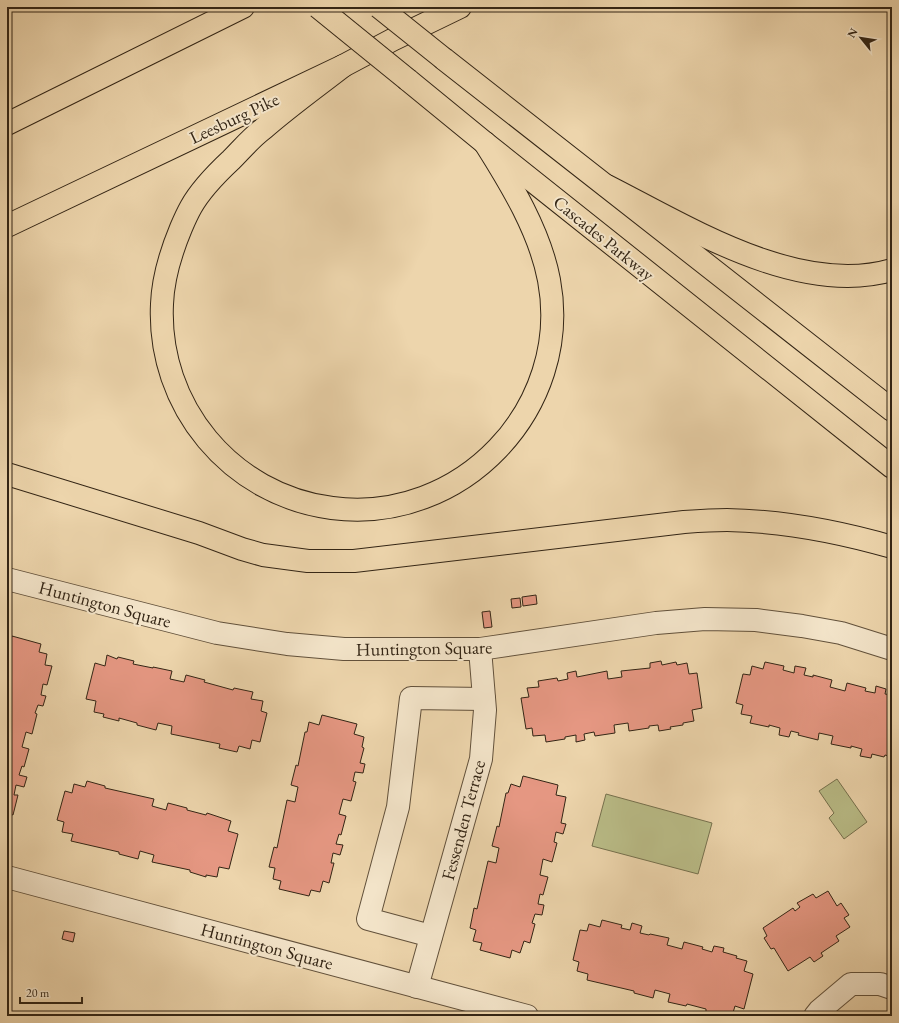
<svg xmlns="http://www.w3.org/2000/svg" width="899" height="1023" font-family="'EB Garamond',serif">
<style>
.green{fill:#babd88;stroke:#76714e}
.building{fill:#e59782;stroke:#332515}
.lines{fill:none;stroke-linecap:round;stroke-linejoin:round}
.minor-casing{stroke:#62513b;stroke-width:24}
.major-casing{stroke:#332515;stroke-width:24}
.highway-casing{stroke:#332515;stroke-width:24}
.minor{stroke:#f3e4c9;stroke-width:22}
.major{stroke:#edd5ac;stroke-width:22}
.highway{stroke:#edd5ac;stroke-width:22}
.major-bridge-casing{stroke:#332515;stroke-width:24;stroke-linecap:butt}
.major-bridge{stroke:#edd5ac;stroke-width:22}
.labels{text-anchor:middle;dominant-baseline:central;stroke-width:4;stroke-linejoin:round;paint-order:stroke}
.street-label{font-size:18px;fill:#332515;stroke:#f3e4c9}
</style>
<rect width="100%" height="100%" fill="#edd5ac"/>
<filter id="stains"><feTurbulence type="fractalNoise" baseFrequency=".005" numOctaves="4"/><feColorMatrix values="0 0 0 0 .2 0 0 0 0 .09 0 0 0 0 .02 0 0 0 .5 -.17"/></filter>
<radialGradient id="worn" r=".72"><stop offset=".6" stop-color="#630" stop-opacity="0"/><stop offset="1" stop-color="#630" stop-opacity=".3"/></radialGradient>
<!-- green -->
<g class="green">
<path d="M 837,779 L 867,822 L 844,839 L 829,818 L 834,813 L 819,791 Z"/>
<path d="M 606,794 L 712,823 L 698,874 L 592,846 Z"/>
</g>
<!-- building -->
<g class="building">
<path d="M 536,595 L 537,604 L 523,606 L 522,597 Z"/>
<path d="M 520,598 L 521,607 L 512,608 L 511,599 Z"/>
<path d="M 490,611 L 492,627 L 484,628 L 482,612 Z"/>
<path d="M 12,636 L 41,644 L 39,652 L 47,654 L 45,665 L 52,666 L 47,685 L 43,684 L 41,695 L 46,696 L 43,706 L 38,705 L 35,713 L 37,714 L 32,734 L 26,732 L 22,747 L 29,749 L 24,767 L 22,766 L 19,775 L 27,777 L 24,787 L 16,785 L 14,795 L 18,795 L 13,815 L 7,813 L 7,643 L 10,643 Z"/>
<path d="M 107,655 L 117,659 L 118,657 L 134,661 L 133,664 L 153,668 L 153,667 L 172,671 L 170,679 L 184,682 L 186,675 L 205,680 L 204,682 L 233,690 L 234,688 L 253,692 L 251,699 L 263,701 L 261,711 L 267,713 L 260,742 L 252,740 L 250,749 L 239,746 L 237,752 L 219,748 L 220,744 L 171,734 L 172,726 L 158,723 L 156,730 L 137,725 L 137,723 L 119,718 L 119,721 L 103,717 L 104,714 L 94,712 L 96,701 L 86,699 L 95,663 L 105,666 Z"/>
<path d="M 661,661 L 662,665 L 676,662 L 677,665 L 687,663 L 689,674 L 697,673 L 702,708 L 692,710 L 694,721 L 683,723 L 683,725 L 670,727 L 671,729 L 659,731 L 658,725 L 649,726 L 649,728 L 629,731 L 628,723 L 614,725 L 615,733 L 595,736 L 594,732 L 584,734 L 585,740 L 576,742 L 576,735 L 565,737 L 565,739 L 546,742 L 545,735 L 533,736 L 532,728 L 526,729 L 521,698 L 529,697 L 527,688 L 539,687 L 538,681 L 557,678 L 558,681 L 568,679 L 567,673 L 576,671 L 577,677 L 607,671 L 608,679 L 622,677 L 621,671 L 650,668 L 650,663 Z"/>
<path d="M 765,662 L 784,666 L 783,670 L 794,673 L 795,666 L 806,668 L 804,675 L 813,677 L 813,675 L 832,680 L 830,687 L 845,691 L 847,683 L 866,688 L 865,691 L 875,693 L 876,686 L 886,689 L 885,694 L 892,695 L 892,757 L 885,755 L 884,757 L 872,754 L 871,758 L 860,756 L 862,749 L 851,746 L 851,748 L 831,744 L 833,736 L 819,733 L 818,740 L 798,735 L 799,733 L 791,731 L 789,737 L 779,735 L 780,728 L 769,725 L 769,727 L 750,723 L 752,716 L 741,714 L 743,705 L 736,703 L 743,674 L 750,675 L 752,666 L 763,669 Z"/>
<path d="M 322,715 L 357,724 L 354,734 L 364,737 L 362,747 L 364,748 L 360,763 L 365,764 L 363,773 L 355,772 L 353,781 L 356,782 L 351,801 L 343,799 L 339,814 L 346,816 L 341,835 L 339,834 L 336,844 L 343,845 L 340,855 L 333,853 L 331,863 L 334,863 L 329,883 L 323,881 L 320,892 L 311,890 L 309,896 L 279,889 L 281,881 L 273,879 L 275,868 L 269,867 L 274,847 L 277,848 L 287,800 L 295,802 L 298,787 L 291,785 L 296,765 L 298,766 L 305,732 L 307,732 L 309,722 L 319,725 Z"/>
<path d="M 523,776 L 558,785 L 556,795 L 566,797 L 561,823 L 566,824 L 563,834 L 556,832 L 554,842 L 557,843 L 552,862 L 543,859 L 540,875 L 548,877 L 543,895 L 540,894 L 538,904 L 544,905 L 542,915 L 535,914 L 532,923 L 535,924 L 530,943 L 524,941 L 520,953 L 512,950 L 510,958 L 480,950 L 482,943 L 473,941 L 476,930 L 470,928 L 474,908 L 477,909 L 488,861 L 496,863 L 499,848 L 492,846 L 497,826 L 499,827 L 506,793 L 508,793 L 511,784 L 520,787 Z"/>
<path d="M 87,781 L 105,786 L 105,788 L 154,799 L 152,806 L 166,810 L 168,803 L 187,808 L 187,810 L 206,815 L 207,813 L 231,821 L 228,831 L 238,834 L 229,869 L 219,867 L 217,877 L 206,875 L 206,877 L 190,872 L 190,870 L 152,862 L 154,855 L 140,851 L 138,859 L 119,854 L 119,852 L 71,841 L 73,834 L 62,832 L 64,822 L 57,820 L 65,791 L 72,793 L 74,784 L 85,787 Z"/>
<path d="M 828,891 L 837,906 L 841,903 L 849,915 L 844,918 L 850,927 L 836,936 L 839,941 L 821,953 L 823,956 L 814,962 L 810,957 L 788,971 L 774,948 L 771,949 L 764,938 L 767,936 L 763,928 L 793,908 L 795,911 L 800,907 L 797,903 L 813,894 L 816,898 Z"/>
<path d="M 602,920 L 622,925 L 621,928 L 630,930 L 632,923 L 642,926 L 640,933 L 649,935 L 650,934 L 669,938 L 667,945 L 682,949 L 684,942 L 703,947 L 702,949 L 712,952 L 714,946 L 724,948 L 723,952 L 737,956 L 736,958 L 747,961 L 744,971 L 753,974 L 744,1009 L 735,1006 L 732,1016 L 721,1014 L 721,1016 L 706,1012 L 706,1009 L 687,1004 L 686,1006 L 668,1002 L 670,994 L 655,990 L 653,998 L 634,993 L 634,991 L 587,980 L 588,974 L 577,971 L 579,962 L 573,960 L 580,930 L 587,931 L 589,924 L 600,927 Z"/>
<path d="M 64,931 L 75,933 L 73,942 L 62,939 Z"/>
</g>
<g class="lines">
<defs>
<g id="minor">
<path d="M 7,579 L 217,633 L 287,644 L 344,649 L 480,649 L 656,623 L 705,619 L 756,620 L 802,626 L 841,633 L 892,649"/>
<path d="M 7,877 L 527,1016"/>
<path d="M 431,936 L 368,919 L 398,807 L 411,698 L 484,699"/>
<path d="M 417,987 L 481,759 L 485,710 L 480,649"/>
<path d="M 815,1016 L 819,1011 L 851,984 L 880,984 L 892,988"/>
</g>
<g id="major">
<path d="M 444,59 L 892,410"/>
<path d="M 408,80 L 485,143 L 892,467"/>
</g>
<g id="highway">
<path d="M 343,66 C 316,87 288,107 263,129 C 251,138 241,150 231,160 C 216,174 201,189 191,207 C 187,214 184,221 181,228 C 171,252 163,277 162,304 C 157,406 231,495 332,508 C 461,525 573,408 549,280 C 540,232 511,184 485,143"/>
<path d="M 7,124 L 243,7"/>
<path d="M 607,186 C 688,227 798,297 892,270"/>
<path d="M 7,226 L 343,66 L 394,39 L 460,7"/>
<path d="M 7,474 L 199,533 L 242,549 L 263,555 L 308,561 L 354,561 L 684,522 C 698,521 713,520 727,520 C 781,521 840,532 892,547"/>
</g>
</defs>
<!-- minor casing -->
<use href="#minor" class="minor-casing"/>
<!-- major casing -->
<use href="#major" class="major-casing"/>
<!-- highway casing -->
<use href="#highway" class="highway-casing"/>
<!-- minor -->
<use href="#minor" class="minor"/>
<!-- major -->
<use href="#major" class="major"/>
<!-- highway -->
<use href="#highway" class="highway"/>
<defs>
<g id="major-bridge">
<path d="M 318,7 L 408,80"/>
<path d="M 379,7 L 444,59"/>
</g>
</defs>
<!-- major-bridge casing -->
<use href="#major-bridge" class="major-bridge-casing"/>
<!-- major-bridge -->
<use href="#major-bridge" class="major-bridge"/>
</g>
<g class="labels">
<!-- street labels -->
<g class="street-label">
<text transform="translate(234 118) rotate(-25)">Leesburg Pike</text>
<text transform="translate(604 238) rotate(39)">Cascades Parkway</text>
<text transform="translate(105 604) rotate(15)">Huntington Square</text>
<text transform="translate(424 648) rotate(-1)">Huntington Square</text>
<text transform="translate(463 820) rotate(-75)">Fessenden Terrace</text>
<text transform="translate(267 946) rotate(15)">Huntington Square</text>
</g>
</g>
<!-- margin -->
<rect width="899" height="1023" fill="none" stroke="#edd5ac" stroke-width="24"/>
<rect x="8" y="8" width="883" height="1007" fill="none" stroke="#332515" stroke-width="2"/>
<rect x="12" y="12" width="875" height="999" fill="none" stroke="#332515"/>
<!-- north arrow -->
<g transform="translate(861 38) rotate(300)" stroke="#f3e4c9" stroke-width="3" paint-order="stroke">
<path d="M0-3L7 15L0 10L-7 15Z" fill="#332515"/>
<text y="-6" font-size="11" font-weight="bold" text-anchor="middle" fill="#332515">N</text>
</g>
<!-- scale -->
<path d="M20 997v6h62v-6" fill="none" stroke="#332515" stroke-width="2"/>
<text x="26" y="997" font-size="12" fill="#332515" stroke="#f3e4c9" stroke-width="3" paint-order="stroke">20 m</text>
<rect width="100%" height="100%" filter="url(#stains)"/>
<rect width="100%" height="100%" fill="url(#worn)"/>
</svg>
